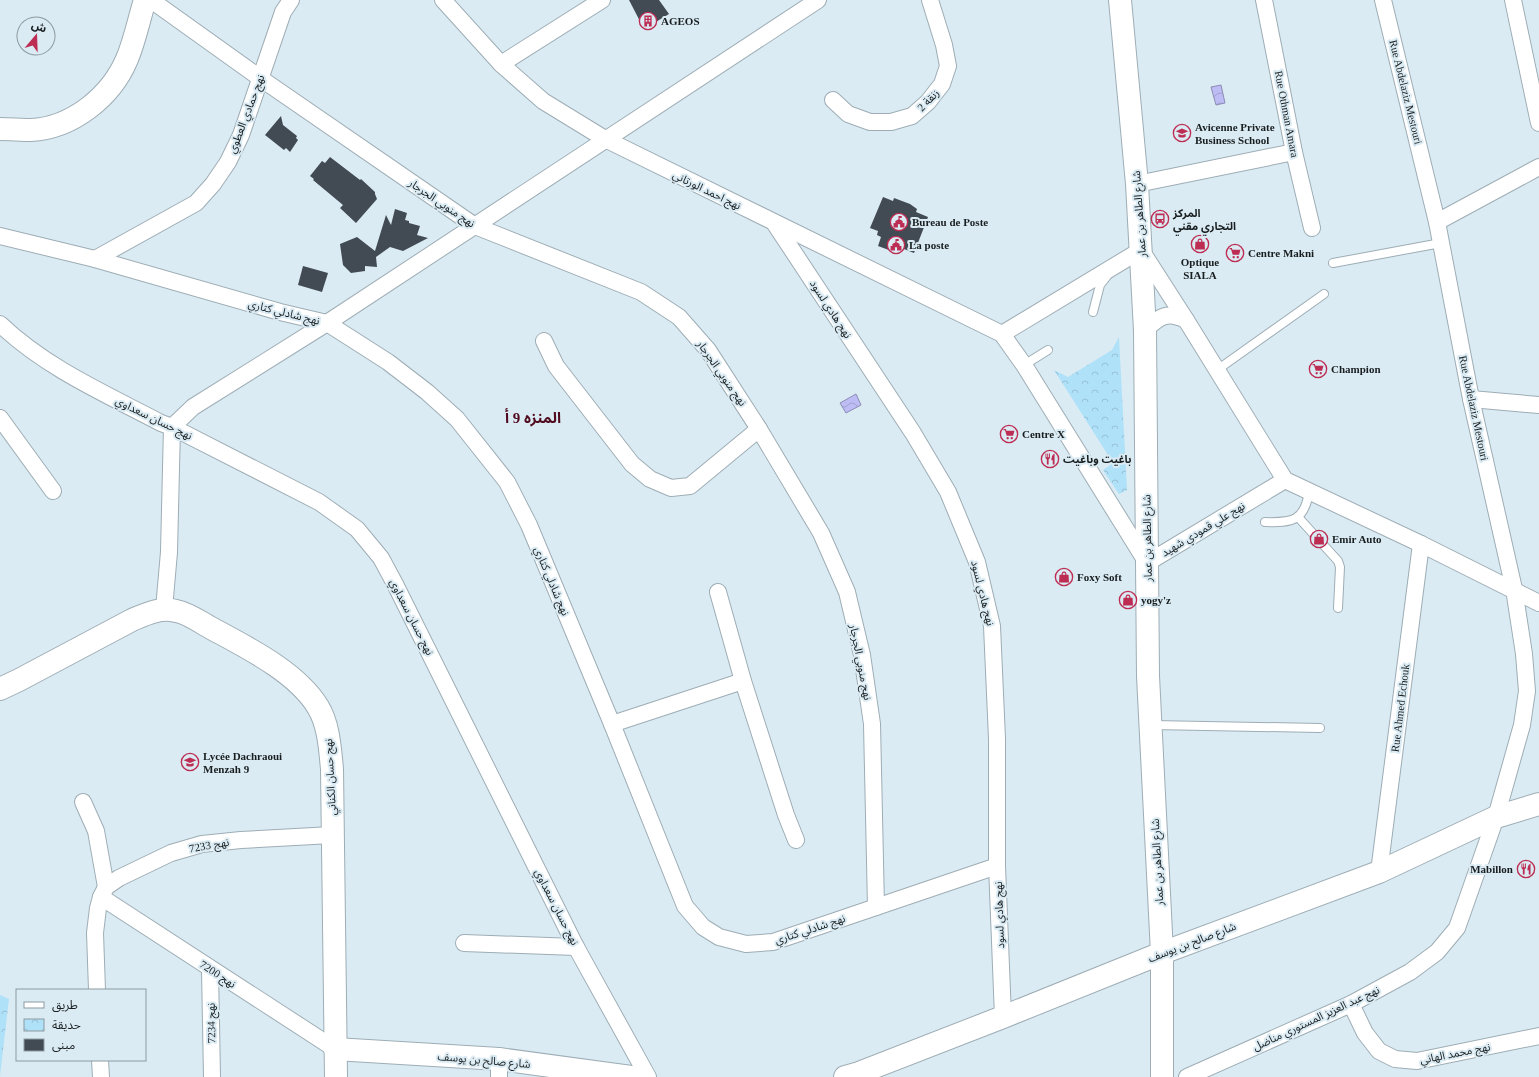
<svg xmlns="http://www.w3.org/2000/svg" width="1539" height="1077" font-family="'Times New Roman','Noto Sans Arabic',serif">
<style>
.park{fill:url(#park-crowns)}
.water{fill:url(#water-waves);stroke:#8c8db4}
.building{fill:#424a54}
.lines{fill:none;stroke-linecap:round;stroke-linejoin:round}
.lane-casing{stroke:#9eadb5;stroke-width:10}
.street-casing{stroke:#9eadb5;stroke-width:18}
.secondary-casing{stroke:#9eadb5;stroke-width:24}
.lane{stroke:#fff;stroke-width:8}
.street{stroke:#fff;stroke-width:16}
.secondary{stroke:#fff;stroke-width:22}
.labels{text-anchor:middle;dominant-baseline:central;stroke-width:4;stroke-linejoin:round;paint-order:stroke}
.poi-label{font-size:11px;font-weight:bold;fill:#181e20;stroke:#dbebf3;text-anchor:start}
.street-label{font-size:11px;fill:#181e20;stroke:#dbebf3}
.district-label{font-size:15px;font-weight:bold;fill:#510b1f;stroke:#dbebf3}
</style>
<defs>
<pattern id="park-crowns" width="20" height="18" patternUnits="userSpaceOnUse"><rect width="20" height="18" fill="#afe1f9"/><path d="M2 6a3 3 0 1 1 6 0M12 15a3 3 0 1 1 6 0" fill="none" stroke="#96c1d5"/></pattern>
<pattern id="water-waves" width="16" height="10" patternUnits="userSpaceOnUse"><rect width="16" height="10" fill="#bdbcf4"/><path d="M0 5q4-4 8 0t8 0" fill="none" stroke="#a2a1d1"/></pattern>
</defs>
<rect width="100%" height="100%" fill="#dbebf3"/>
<!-- park -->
<g class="park">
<path d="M 1119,337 L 1127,490 L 1119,494 L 1103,470 L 1113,463 L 1054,370 L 1068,377 L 1112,350 Z"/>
<path d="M 0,995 L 9,999 L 0,1076 Z"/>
</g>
<!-- water -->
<g class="water">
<path d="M 1221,85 L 1225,103 L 1216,105 L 1211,87 Z"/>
<path d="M 856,394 L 861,405 L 846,413 L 840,403 Z"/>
</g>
<!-- building -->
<g class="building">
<path d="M 629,0 L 659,0 L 669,14 L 644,29 Z"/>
<path d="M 281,116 L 283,125 L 297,136 L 296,138 L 298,140 L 290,152 L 286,148 L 284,150 L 265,135 Z"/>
<path d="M 330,157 L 360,180 L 361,179 L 375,192 L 375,194 L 377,199 L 356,223 L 340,208 L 343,205 L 313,180 L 314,179 L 310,176 L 322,161 L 325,163 Z"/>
<path d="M 883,197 L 893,201 L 894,198 L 910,204 L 917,209 L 916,212 L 928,217 L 914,253 L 899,247 L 897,253 L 878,246 L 881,237 L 877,235 L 878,231 L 870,228 Z"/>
<path d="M 395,209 L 407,213 L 405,220 L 409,221 L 409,223 L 420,226 L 417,235 L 428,238 L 403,251 L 390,247 L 376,257 L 377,267 L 365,266 L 365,271 L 351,273 L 343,265 L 340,244 L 357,237 L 375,251 L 386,215 L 391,225 Z"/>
<path d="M 303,266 L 328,273 L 322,292 L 298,285 Z"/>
</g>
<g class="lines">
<defs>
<g id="lane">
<path d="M 1333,263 L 1441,243"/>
<path d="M 1093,312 L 1100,285 L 1107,276"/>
<path d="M 1024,365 L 1048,350"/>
<path d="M 1217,370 L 1324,294"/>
<path d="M 1298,517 L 1338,561 L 1340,567 L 1338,608"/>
<path d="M 1265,522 C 1292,523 1305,521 1309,491"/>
<path d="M 1152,725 L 1320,728"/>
</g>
<g id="street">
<path d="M 151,0 L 260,78 L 475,226 L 641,292 L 679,317 L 708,350 L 759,429 L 821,533 L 847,592 L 862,655 L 872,724 L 876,907"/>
<path d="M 443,0 L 501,64 L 543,101 L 605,139 L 1002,334 L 1024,365 L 1147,563 L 1285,480"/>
<path d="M 1264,0 L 1294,152 L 1312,228"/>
<path d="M 1513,0 L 1539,123"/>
<path d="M 501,64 L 602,0"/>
<path d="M 833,100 L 848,114 L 870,122 L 891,122 L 912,116 L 928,102 L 942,84 L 948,66 L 944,45 L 930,0"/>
<path d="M 1137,184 L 1294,152"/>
<path d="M 1437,222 L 1539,167"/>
<path d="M 775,224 L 913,433 L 948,492 L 977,562 L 992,626 L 997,739 L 997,866 L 1003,1017"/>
<path d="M 0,236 L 95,259 L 280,312 L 327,323 L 388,362 L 427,392 L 457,419 L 507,482 L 529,525 L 612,724 L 685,906 L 703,927 L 719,937 L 746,944 L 773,942 L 997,866"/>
<path d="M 95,259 L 196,203 L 213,184 L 228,162 L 241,135 L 283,12 L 291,0"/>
<path d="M 0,324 C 46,368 106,394 161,423 L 172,427 L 319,502 L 357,529 L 381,558 L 395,584 L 576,947 L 648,1077"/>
<path d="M 1145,330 C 1160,316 1167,311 1186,320"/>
<path d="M 1002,334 L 1141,250 L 1186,320 L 1285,480 L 1421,544 L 1539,603"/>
<path d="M 544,341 L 556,366 L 632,464 L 650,479 L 671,488 L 690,486 L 759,429"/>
<path d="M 1471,399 L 1539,405"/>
<path d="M 0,418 L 53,491"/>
<path d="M 718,592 L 743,681 L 786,815 L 796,840"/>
<path d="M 164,609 L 169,552 L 172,427 L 193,407 L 327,323 L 818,0"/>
<path d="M 612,724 L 743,681"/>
<path d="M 83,802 L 96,831 L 106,887"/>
<path d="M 1379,872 L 1421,544"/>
<path d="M 101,897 L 335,1049"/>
<path d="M 464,943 L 576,947"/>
<path d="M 210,969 L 212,1077"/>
<path d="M 97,990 L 95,933 L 98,908 L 101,897 L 106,887 L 119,878 L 171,853 L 202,844 L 241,840 L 332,835"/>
<path d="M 1351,1004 L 1365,1033 L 1379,1051 L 1395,1059 L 1417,1061 L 1539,1036"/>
<path d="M 100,1060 L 101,1077"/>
<path d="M 499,1077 L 499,1059"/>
<path d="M 1187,1077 L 1351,1004 L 1410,972 L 1437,952 L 1457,928 L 1496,817 L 1522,725 L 1527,691 L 1524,654 L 1514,589 L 1471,399 L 1437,222 L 1383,0"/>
</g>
<g id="secondary">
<path d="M 1120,0 L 1137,184 L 1145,330 L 1148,676 L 1162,953 L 1162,1077"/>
<path d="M 0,129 C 10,129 21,130 31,130 C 72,128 111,97 127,59 C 135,40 139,19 145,0"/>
<path d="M 0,689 L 19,680 L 132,620 C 146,614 160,607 176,611 C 188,613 200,622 211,628 C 246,647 297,672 318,707 C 329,725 330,749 332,769 L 336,1077"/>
<path d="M 335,1049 L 499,1059 L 631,1077"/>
<path d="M 845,1077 L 859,1073 L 1003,1017 L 1162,953 L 1379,872 L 1496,817 L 1539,804"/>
</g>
</defs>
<!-- lane casing -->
<use href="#lane" class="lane-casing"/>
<!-- street casing -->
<use href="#street" class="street-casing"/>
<!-- secondary casing -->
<use href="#secondary" class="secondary-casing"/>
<!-- lane -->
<use href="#lane" class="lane"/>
<!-- street -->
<use href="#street" class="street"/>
<!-- secondary -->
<use href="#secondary" class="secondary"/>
</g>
<!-- icons -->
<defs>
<symbol id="building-ring" viewBox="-11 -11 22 22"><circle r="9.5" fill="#dbebf3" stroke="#bd2d53" stroke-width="1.5"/><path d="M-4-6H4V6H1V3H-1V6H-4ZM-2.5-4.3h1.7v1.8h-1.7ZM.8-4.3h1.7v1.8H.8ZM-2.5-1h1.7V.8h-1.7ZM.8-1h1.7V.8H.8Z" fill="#bd2d53"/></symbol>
<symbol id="school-ring" viewBox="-11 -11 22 22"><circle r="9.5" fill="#dbebf3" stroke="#bd2d53" stroke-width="1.5"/><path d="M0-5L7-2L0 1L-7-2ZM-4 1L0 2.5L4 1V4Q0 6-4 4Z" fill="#bd2d53"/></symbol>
<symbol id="bus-ring" viewBox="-11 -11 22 22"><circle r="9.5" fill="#dbebf3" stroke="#bd2d53" stroke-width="1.5"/><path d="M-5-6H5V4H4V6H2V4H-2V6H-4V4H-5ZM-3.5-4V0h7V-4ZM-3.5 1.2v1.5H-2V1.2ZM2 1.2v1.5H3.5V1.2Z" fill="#bd2d53"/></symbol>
<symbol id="civic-ring" viewBox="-11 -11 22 22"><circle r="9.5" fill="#dbebf3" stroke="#bd2d53" stroke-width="1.5"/><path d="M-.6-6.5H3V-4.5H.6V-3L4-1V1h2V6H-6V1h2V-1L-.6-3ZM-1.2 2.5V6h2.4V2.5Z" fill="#bd2d53"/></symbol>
<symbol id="shop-ring" viewBox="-11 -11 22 22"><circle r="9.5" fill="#dbebf3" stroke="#bd2d53" stroke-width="1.5"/><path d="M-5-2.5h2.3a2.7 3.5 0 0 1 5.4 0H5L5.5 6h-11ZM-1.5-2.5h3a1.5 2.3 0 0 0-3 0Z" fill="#bd2d53"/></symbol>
<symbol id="supermarket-ring" viewBox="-11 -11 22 22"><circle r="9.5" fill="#dbebf3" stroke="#bd2d53" stroke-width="1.5"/><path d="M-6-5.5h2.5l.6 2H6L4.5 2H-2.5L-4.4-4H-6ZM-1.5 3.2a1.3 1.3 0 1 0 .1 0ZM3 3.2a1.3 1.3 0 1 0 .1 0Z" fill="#bd2d53"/></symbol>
<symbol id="restaurant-ring" viewBox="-11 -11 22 22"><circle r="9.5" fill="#dbebf3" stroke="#bd2d53" stroke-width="1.5"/><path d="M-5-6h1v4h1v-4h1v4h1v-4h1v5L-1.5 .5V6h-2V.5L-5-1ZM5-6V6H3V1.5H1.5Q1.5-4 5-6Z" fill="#bd2d53"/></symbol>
</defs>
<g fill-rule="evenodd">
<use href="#building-ring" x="638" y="11" width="20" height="20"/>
<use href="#school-ring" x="1172" y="123" width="20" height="20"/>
<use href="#bus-ring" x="1150" y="209" width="20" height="20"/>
<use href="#civic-ring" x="889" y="212" width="20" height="20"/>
<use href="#shop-ring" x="1190" y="234" width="20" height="20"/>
<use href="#civic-ring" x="886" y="235" width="20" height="20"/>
<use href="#supermarket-ring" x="1225" y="243" width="20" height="20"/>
<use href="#supermarket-ring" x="1308" y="359" width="20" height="20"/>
<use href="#supermarket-ring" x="999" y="424" width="20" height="20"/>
<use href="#restaurant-ring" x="1040" y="449" width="20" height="20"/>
<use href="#shop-ring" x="1309" y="529" width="20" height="20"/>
<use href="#shop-ring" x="1054" y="567" width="20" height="20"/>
<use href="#shop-ring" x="1118" y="590" width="20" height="20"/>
<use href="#school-ring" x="180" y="752" width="20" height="20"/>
<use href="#restaurant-ring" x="1516" y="859" width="20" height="20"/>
</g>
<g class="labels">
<!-- poi labels -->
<g class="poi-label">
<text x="661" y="21">AGEOS</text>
<text x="1195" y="127">Avicenne Private<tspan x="1195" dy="13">Business School</tspan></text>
<text x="1173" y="213">المركز<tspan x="1173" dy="13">التجاري مقني</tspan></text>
<text x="912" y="222">Bureau de Poste</text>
<text x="909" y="245">La poste</text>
<text x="1248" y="253">Centre Makni</text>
<text x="1200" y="262" text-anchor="middle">Optique<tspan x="1200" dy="13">SIALA</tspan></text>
<text x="1331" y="369">Champion</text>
<text x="1022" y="434">Centre X</text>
<text x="1063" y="459">باغيت وباغيت</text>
<text x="1332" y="539">Emir Auto</text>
<text x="1077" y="577">Foxy Soft</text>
<text x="1141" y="600">yogy'z</text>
<text x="203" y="756">Lycée Dachraoui<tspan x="203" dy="13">Menzah 9</tspan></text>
<text x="1513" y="869" text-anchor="end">Mabillon</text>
</g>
<!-- street labels -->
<g class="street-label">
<text transform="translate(1406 92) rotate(76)">Rue Abdelaziz Mestouri</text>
<text transform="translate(928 100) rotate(-46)">زنقة 2</text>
<text transform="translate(246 114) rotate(-69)">نهج حمادي العطوي</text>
<text transform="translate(1287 114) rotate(79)">Rue Othman Amara</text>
<text transform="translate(707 190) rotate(26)">نهج احمد الورتاني</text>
<text transform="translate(442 203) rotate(34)">نهج منوبي الجرجار</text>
<text transform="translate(1139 214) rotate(-94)">شارع الطاهر بن عمار</text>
<text transform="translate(831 309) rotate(57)">نهج هادي لسود</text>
<text transform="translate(284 312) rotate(14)">نهج شادلي كتاري</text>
<text transform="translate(722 373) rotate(55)">نهج منوبي الجرجار</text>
<text transform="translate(1474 408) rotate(78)">Rue Abdelaziz Mestouri</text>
<text transform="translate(154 418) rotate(26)">نهج حسان سعداوي</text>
<text transform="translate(1203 529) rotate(-31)">نهج علي قمودي شهيد</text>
<text transform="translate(1147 538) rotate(-91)">شارع الطاهر بن عمار</text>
<text transform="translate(552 581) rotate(67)">نهج شادلي كتاري</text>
<text transform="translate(983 593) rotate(76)">نهج هادي لسود</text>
<text transform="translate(412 617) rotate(63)">نهج حسان سعداوي</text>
<text transform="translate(861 662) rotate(79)">نهج منوبي الجرجار</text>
<text transform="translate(1400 708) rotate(-83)">Rue Ahmed Echouk</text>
<text transform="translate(330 777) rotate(-93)">نهج حسان الكناني</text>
<text transform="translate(209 845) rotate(-10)">نهج 7233</text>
<text transform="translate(1157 862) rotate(-93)">شارع الطاهر بن عمار</text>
<text transform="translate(557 907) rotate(63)">نهج حسان سعداوي</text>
<text transform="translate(999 915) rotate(-92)">نهج هادي لسود</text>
<text transform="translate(810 929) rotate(-18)">نهج شادلي كتاري</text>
<text transform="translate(1192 942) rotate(-21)">شارع صالح بن يوسف</text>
<text transform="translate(218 974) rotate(33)">نهج 7200</text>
<text transform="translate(1316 1018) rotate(-25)">نهج عبد العزيز المستوري مناضل</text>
<text transform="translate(211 1023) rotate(-91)">نهج 7234</text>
<text transform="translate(1455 1053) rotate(-11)">نهج محمد الهاني</text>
<text transform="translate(484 1060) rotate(5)">شارع صالح بن يوسف</text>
</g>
<!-- district labels -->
<g class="district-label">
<text x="533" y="418">المنزه 9 أ</text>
</g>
</g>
<!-- legend -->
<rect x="16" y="989" width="130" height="72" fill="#dbebf3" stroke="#8d999f"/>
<rect x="24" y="1002" width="20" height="6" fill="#ffffff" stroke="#8d999f"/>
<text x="52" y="1009" font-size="12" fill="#181e20">طريق</text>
<rect x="24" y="1019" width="20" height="12" fill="url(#park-crowns)" stroke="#8d999f"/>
<text x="52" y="1029" font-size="12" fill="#181e20">حديقة</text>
<rect x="24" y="1039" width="20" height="12" fill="#424a54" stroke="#8d999f"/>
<text x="52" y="1049" font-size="12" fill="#181e20">مبنى</text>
<!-- north arrow -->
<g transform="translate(36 36) rotate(19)"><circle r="19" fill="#dbebf3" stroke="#8d999f"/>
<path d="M0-3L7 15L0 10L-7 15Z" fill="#bd2d53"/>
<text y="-6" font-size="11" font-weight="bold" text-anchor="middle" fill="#181e20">ش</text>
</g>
</svg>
